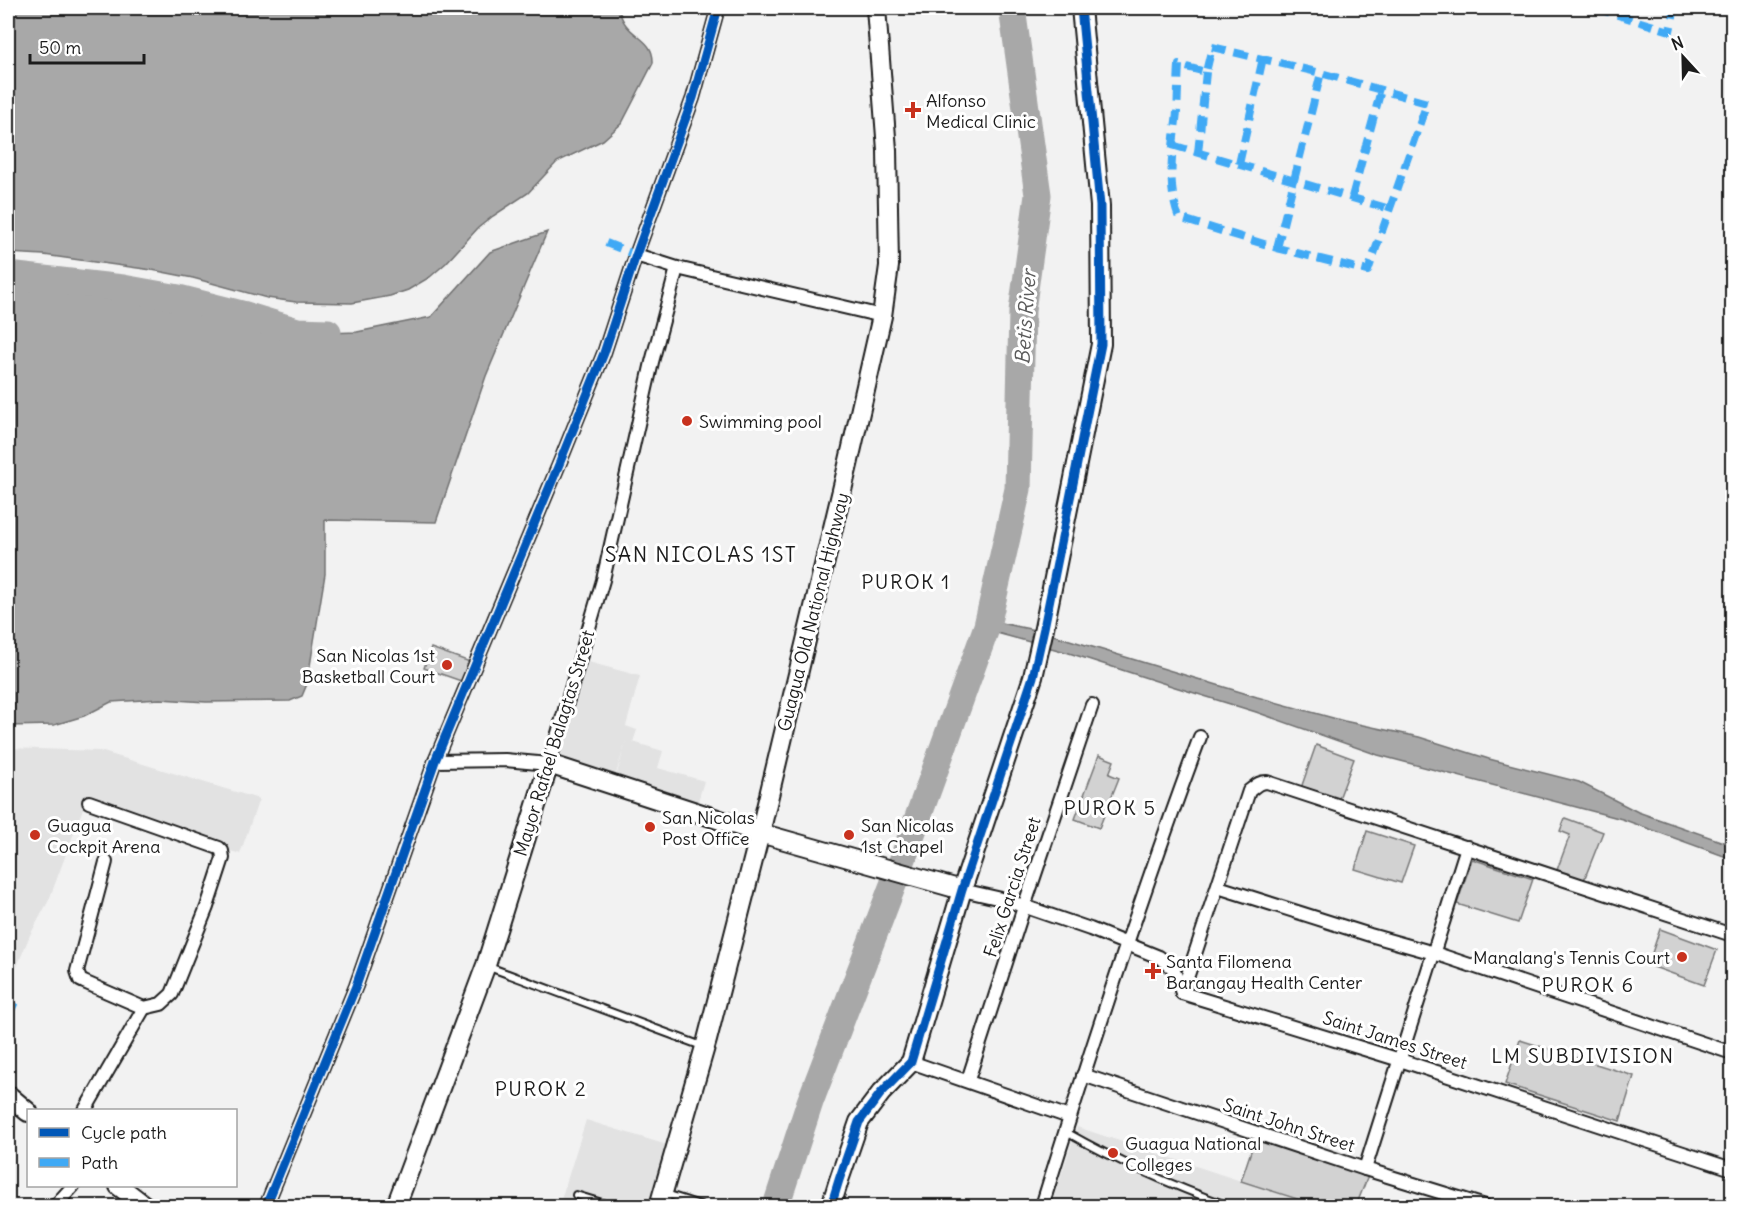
<svg xmlns="http://www.w3.org/2000/svg" width="1740" height="1214" font-family="Delius,sans-serif">
<style>
.built{fill:#e2e2e2}
.green{fill:#d2d2d2;stroke:#777;stroke-width:1.5}
.water{fill:#a8a8a8;stroke:#707070;stroke-width:1.5}
.lines{fill:none;stroke-linecap:round;stroke-linejoin:round}
.river{stroke:#a8a8a8;stroke-width:27}
.lane-casing{stroke:#1c1c1c;stroke-width:10}
.street-casing{stroke:#1c1c1c;stroke-width:16}
.secondary-casing{stroke:#1c1c1c;stroke-width:22}
.lane{stroke:#fff;stroke-width:6}
.street{stroke:#fff;stroke-width:12}
.secondary{stroke:#fff;stroke-width:18}
.quiet{stroke:#3fa9f5;stroke-width:8;stroke-dasharray:15 8;stroke-linecap:butt}
.cycleway-casing{stroke:#fff;stroke-width:13}
.cycleway{stroke:#0057b8;stroke-width:9}
.poi-dot{fill:#c8321e;stroke:#fff;stroke-width:2}
.labels{text-anchor:middle;dominant-baseline:central;stroke-width:6;stroke-linejoin:round;paint-order:stroke}
.poi-label{font-size:18px;fill:#1c1c1c;stroke:#fff;text-anchor:start}
.street-label{font-size:18px;fill:#1c1c1c;stroke:#fff}
.water-label{font-size:20px;font-style:italic;fill:#5b5b5b;stroke:#fff}
.neighbourhood-label{font-size:20px;letter-spacing:1.5px;fill:#1c1c1c;stroke:#fff}
.quarter-label{font-size:21px;letter-spacing:1.5px;fill:#1c1c1c;stroke:#fff}
</style>
<rect width="100%" height="100%" fill="#f2f2f2"/>
<filter id="ink" filterUnits="userSpaceOnUse"><feTurbulence type="fractalNoise" baseFrequency=".0167" numOctaves="2"/><feDisplacementMap in="SourceGraphic" scale="12" xChannelSelector="R" yChannelSelector="G"/><feConvolveMatrix kernelMatrix="1 2 1 2 8 2 1 2 1" color-interpolation-filters="sRGB"/></filter>
<g filter="url(#ink)">
<!-- built -->
<g class="built">
<path d="M 581,660 L 640,676 L 626,726 L 637,730 L 633,742 L 663,751 L 658,768 L 704,781 L 696,808 L 614,785 L 626,740 L 614,781 L 551,764 Z"/>
<path d="M 8,748 L 100,751 L 259,799 L 240,854 L 85,803 L 49,900 L 30,935 L 8,988 Z"/>
<path d="M 586,1120 L 667,1145 L 647,1206 L 559,1206 Z"/>
<path d="M 1077,1127 L 1311,1204 L 1310,1206 L 1051,1206 Z"/>
</g>
<!-- green -->
<g class="green">
<path d="M 431,648 L 470,662 L 464,682 L 424,668 Z"/>
<path d="M 1316,745 L 1354,759 L 1337,804 L 1300,791 Z"/>
<path d="M 1099,755 L 1114,761 L 1109,774 L 1119,778 L 1099,828 L 1075,819 Z"/>
<path d="M 1565,818 L 1603,832 L 1584,880 L 1557,870 L 1570,835 L 1560,831 Z"/>
<path d="M 1367,831 L 1414,846 L 1401,883 L 1355,869 Z"/>
<path d="M 1472,859 L 1533,879 L 1518,923 L 1457,904 Z"/>
<path d="M 1660,929 L 1717,950 L 1704,985 L 1648,965 Z"/>
<path d="M 1520,1040 L 1634,1076 L 1620,1121 L 1505,1084 Z"/>
<path d="M 1256,1136 L 1368,1176 L 1356,1206 L 1319,1206 L 1241,1181 Z"/>
</g>
<!-- water -->
<g class="water">
<path d="M 8,8 L 618,8 C 620,14 622,20 626,25 C 637,39 654,42 653,63 L 622,123 L 603,140 L 557,162 L 528,193 L 493,216 L 478,228 L 446,263 L 430,277 L 408,290 L 390,296 L 352,303 L 296,302 L 267,298 L 193,278 L 152,270 L 44,255 L 8,253 Z"/>
<path d="M 547,232 L 486,376 L 436,522 L 325,520 L 325,574 L 307,684 L 302,696 L 290,701 L 206,702 L 160,699 L 111,702 L 84,716 L 54,725 L 8,726 L 8,279 L 130,292 L 239,316 L 297,334 L 357,332 L 431,317 L 490,252 Z"/>
<path d="M 1001,623 L 1040,631 L 1257,697 L 1344,721 L 1419,737 L 1489,759 L 1579,782 L 1638,812 L 1732,845 L 1732,859 L 1622,819 L 1378,755 L 1256,712 L 1175,687 L 1069,653 L 997,633 L 992,627 Z"/>
</g>
<g class="lines">
<!-- river -->
<g class="river">
<path d="M 8,275 L 123,288 L 179,298 L 242,314 L 297,331 L 328,332"/>
<path d="M 776,1206 L 810,1102 L 904,856 L 987,626 L 1018,489 L 1022,311 L 1038,195 L 1012,8"/>
</g>
<defs>
<g id="lane">
<path d="M 489,967 L 702,1046"/>
<path d="M 1066,1132 C 1117,1161 1173,1186 1229,1206"/>
<path d="M 666,1194 L 703,1206"/>
<path d="M 576,1195 L 612,1206"/>
</g>
<g id="street">
<path d="M 636,255 L 677,268 L 882,316"/>
<path d="M 435,761 L 505,760 L 549,764 L 603,580 L 652,362 L 677,268"/>
<path d="M 89,802 L 219,848 L 222,851 L 223,858 L 207,907 L 172,994 L 161,1004 L 144,1008 L 84,982 L 80,980 L 77,971 L 106,862"/>
<path d="M 1218,887 L 1370,935 L 1434,953 L 1732,1053"/>
<path d="M 962,890 L 1006,900 L 1090,929 L 1159,957 L 1173,968 L 1182,993"/>
<path d="M 1182,993 L 1249,791 C 1256,786 1258,782 1267,782 L 1732,935"/>
<path d="M 1182,993 L 1400,1060 L 1732,1169"/>
<path d="M 911,1062 L 1069,1117"/>
<path d="M 1083,1075 L 1365,1169 L 1485,1206"/>
<path d="M 968,1080 L 1024,907 L 1092,705"/>
<path d="M 85,1110 L 144,1008"/>
<path d="M 1365,1169 L 1467,847"/>
<path d="M 55,1206 L 73,1186"/>
<path d="M 266,1206 L 356,986 L 435,761 L 560,462 L 604,353 L 636,255 L 693,98 L 718,8"/>
<path d="M 1042,1206 C 1091,1049 1142,892 1200,737"/>
</g>
<g id="secondary">
<path d="M 8,1095 L 28,1112"/>
<path d="M 119,1186 L 145,1206"/>
<path d="M 396,1206 L 486,965 L 549,764 L 760,833 L 962,890"/>
<path d="M 659,1206 L 707,1040 L 760,833 L 848,465 L 882,316 L 889,266 L 887,150 L 876,8"/>
<path d="M 831,1206 L 839,1180 L 859,1122 L 881,1093 L 911,1062 L 962,890 L 1033,677 L 1044,628 L 1101,344 L 1100,206 L 1081,8"/>
</g>
</defs>
<!-- lane casing -->
<use href="#lane" class="lane-casing"/>
<!-- street casing -->
<use href="#street" class="street-casing"/>
<!-- secondary casing -->
<use href="#secondary" class="secondary-casing"/>
<!-- lane -->
<use href="#lane" class="lane"/>
<!-- street -->
<use href="#street" class="street"/>
<!-- secondary -->
<use href="#secondary" class="secondary"/>
<!-- quiet -->
<g class="quiet">
<path d="M 1595,8 L 1670,31 L 1675,8"/>
<path d="M 1212,47 L 1321,73 L 1427,103 L 1368,271 L 1277,248 L 1179,218 C 1166,184 1173,148 1177,112 C 1178,96 1178,80 1179,65 L 1206,72 Z"/>
<path d="M 1172,145 L 1390,209"/>
<path d="M 1198,153 L 1206,72"/>
<path d="M 1239,164 L 1263,58"/>
<path d="M 1352,197 L 1381,90"/>
<path d="M 606,243 L 636,255"/>
<path d="M 1277,248 L 1321,73"/>
<path d="M 8,1016 L 15,1002"/>
</g>
<defs>
<g id="cycleway">
<path d="M 266,1206 L 356,986 L 435,761 L 560,462 L 604,353 L 636,255 L 693,98 L 718,8"/>
<path d="M 831,1206 L 839,1180 L 859,1122 L 881,1093 L 911,1062 L 962,890 L 1033,677 L 1044,628 L 1101,344 L 1100,206 L 1081,8"/>
</g>
</defs>
<!-- cycleway casing -->
<use href="#cycleway" class="cycleway-casing"/>
<!-- cycleway -->
<use href="#cycleway" class="cycleway"/>
</g>
</g>
<!-- markers -->
<g class="poi-dot">
<path d="M910 101h6v6h6v6h-6v6h-6v-6h-6v-6h6z"/>
<circle cx="687" cy="421" r="6"/>
<circle cx="447" cy="665" r="6"/>
<circle cx="650" cy="827" r="6"/>
<circle cx="35" cy="835" r="6"/>
<circle cx="849" cy="835" r="6"/>
<circle cx="1682" cy="957" r="6"/>
<path d="M1150 962h6v6h6v6h-6v6h-6v-6h-6v-6h6z"/>
<circle cx="1113" cy="1153" r="6"/>
</g>
<g class="labels">
<!-- poi labels -->
<g class="poi-label">
<text x="926" y="100">Alfonso<tspan x="926" dy="21">Medical Clinic</tspan></text>
<text x="699" y="421">Swimming pool</text>
<text x="435" y="655" text-anchor="end">San Nicolas 1st<tspan x="435" dy="21">Basketball Court</tspan></text>
<text x="662" y="817">San Nicolas<tspan x="662" dy="21">Post Office</tspan></text>
<text x="47" y="825">Guagua<tspan x="47" dy="21">Cockpit Arena</tspan></text>
<text x="861" y="825">San Nicolas<tspan x="861" dy="21">1st Chapel</tspan></text>
<text x="1670" y="957" text-anchor="end">Manalang's Tennis Court</text>
<text x="1166" y="961">Santa Filomena<tspan x="1166" dy="21">Barangay Health Center</tspan></text>
<text x="1125" y="1143">Guagua National<tspan x="1125" dy="21">Colleges</tspan></text>
</g>
<!-- street labels -->
<g class="street-label">
<text transform="translate(813 612) rotate(-76)">Guagua Old National Highway</text>
<text transform="translate(554 743) rotate(-73)">Mayor Rafael Balagtas Street</text>
<text transform="translate(1012 887) rotate(-72)">Felix Garcia Street</text>
<text transform="translate(1395 1040) rotate(18)">Saint James Street</text>
<text transform="translate(1289 1125) rotate(18)">Saint John Street</text>
</g>
<!-- water labels -->
<g class="water-label">
<text transform="translate(1025 317) rotate(-86)">Betis River</text>
</g>
<!-- neighbourhood labels -->
<g class="neighbourhood-label">
<text x="906" y="581">PUROK 1</text>
<text x="1110" y="807">PUROK 5</text>
<text x="1588" y="984">PUROK 6</text>
<text x="1583" y="1055">LM SUBDIVISION</text>
<text x="541" y="1088">PUROK 2</text>
</g>
<!-- quarter labels -->
<g class="quarter-label">
<text x="701" y="554">SAN NICOLAS 1ST</text>
</g>
</g>
<!-- margin -->
<rect width="1740" height="1214" fill="none" stroke="#fff" stroke-width="30"/>
<rect x="15" y="15" width="1710" height="1184" fill="none" stroke="#1c1c1c" stroke-width="2" filter="url(#ink)"/>
<!-- legend -->
<rect x="27" y="1109" width="210" height="78" fill="#ffffff" stroke="#a4a4a4" stroke-width="1.5"/>
<rect x="39" y="1128" width="30" height="9" fill="#0057b8" stroke="#a4a4a4" stroke-width="1.5"/>
<text x="81" y="1139" font-size="18" fill="#1c1c1c">Cycle path</text>
<rect x="39" y="1158" width="30" height="9" fill="#3fa9f5" stroke="#a4a4a4" stroke-width="1.5"/>
<text x="81" y="1169" font-size="18" fill="#1c1c1c">Path</text>
<!-- north arrow -->
<g transform="translate(1683 57) rotate(338)" stroke="#ffffff" stroke-width="4.5" paint-order="stroke">
<path d="M0-4.5L10 22L0 15L-10 22Z" fill="#1c1c1c"/>
<text y="-9" font-size="16" font-weight="bold" text-anchor="middle" fill="#1c1c1c">N</text>
</g>
<!-- scale -->
<path d="M30 54v9h114v-9" fill="none" stroke="#1c1c1c" stroke-width="3"/>
<text x="39" y="54" font-size="18" fill="#1c1c1c" stroke="#ffffff" stroke-width="4.5" paint-order="stroke">50 m</text>
</svg>
